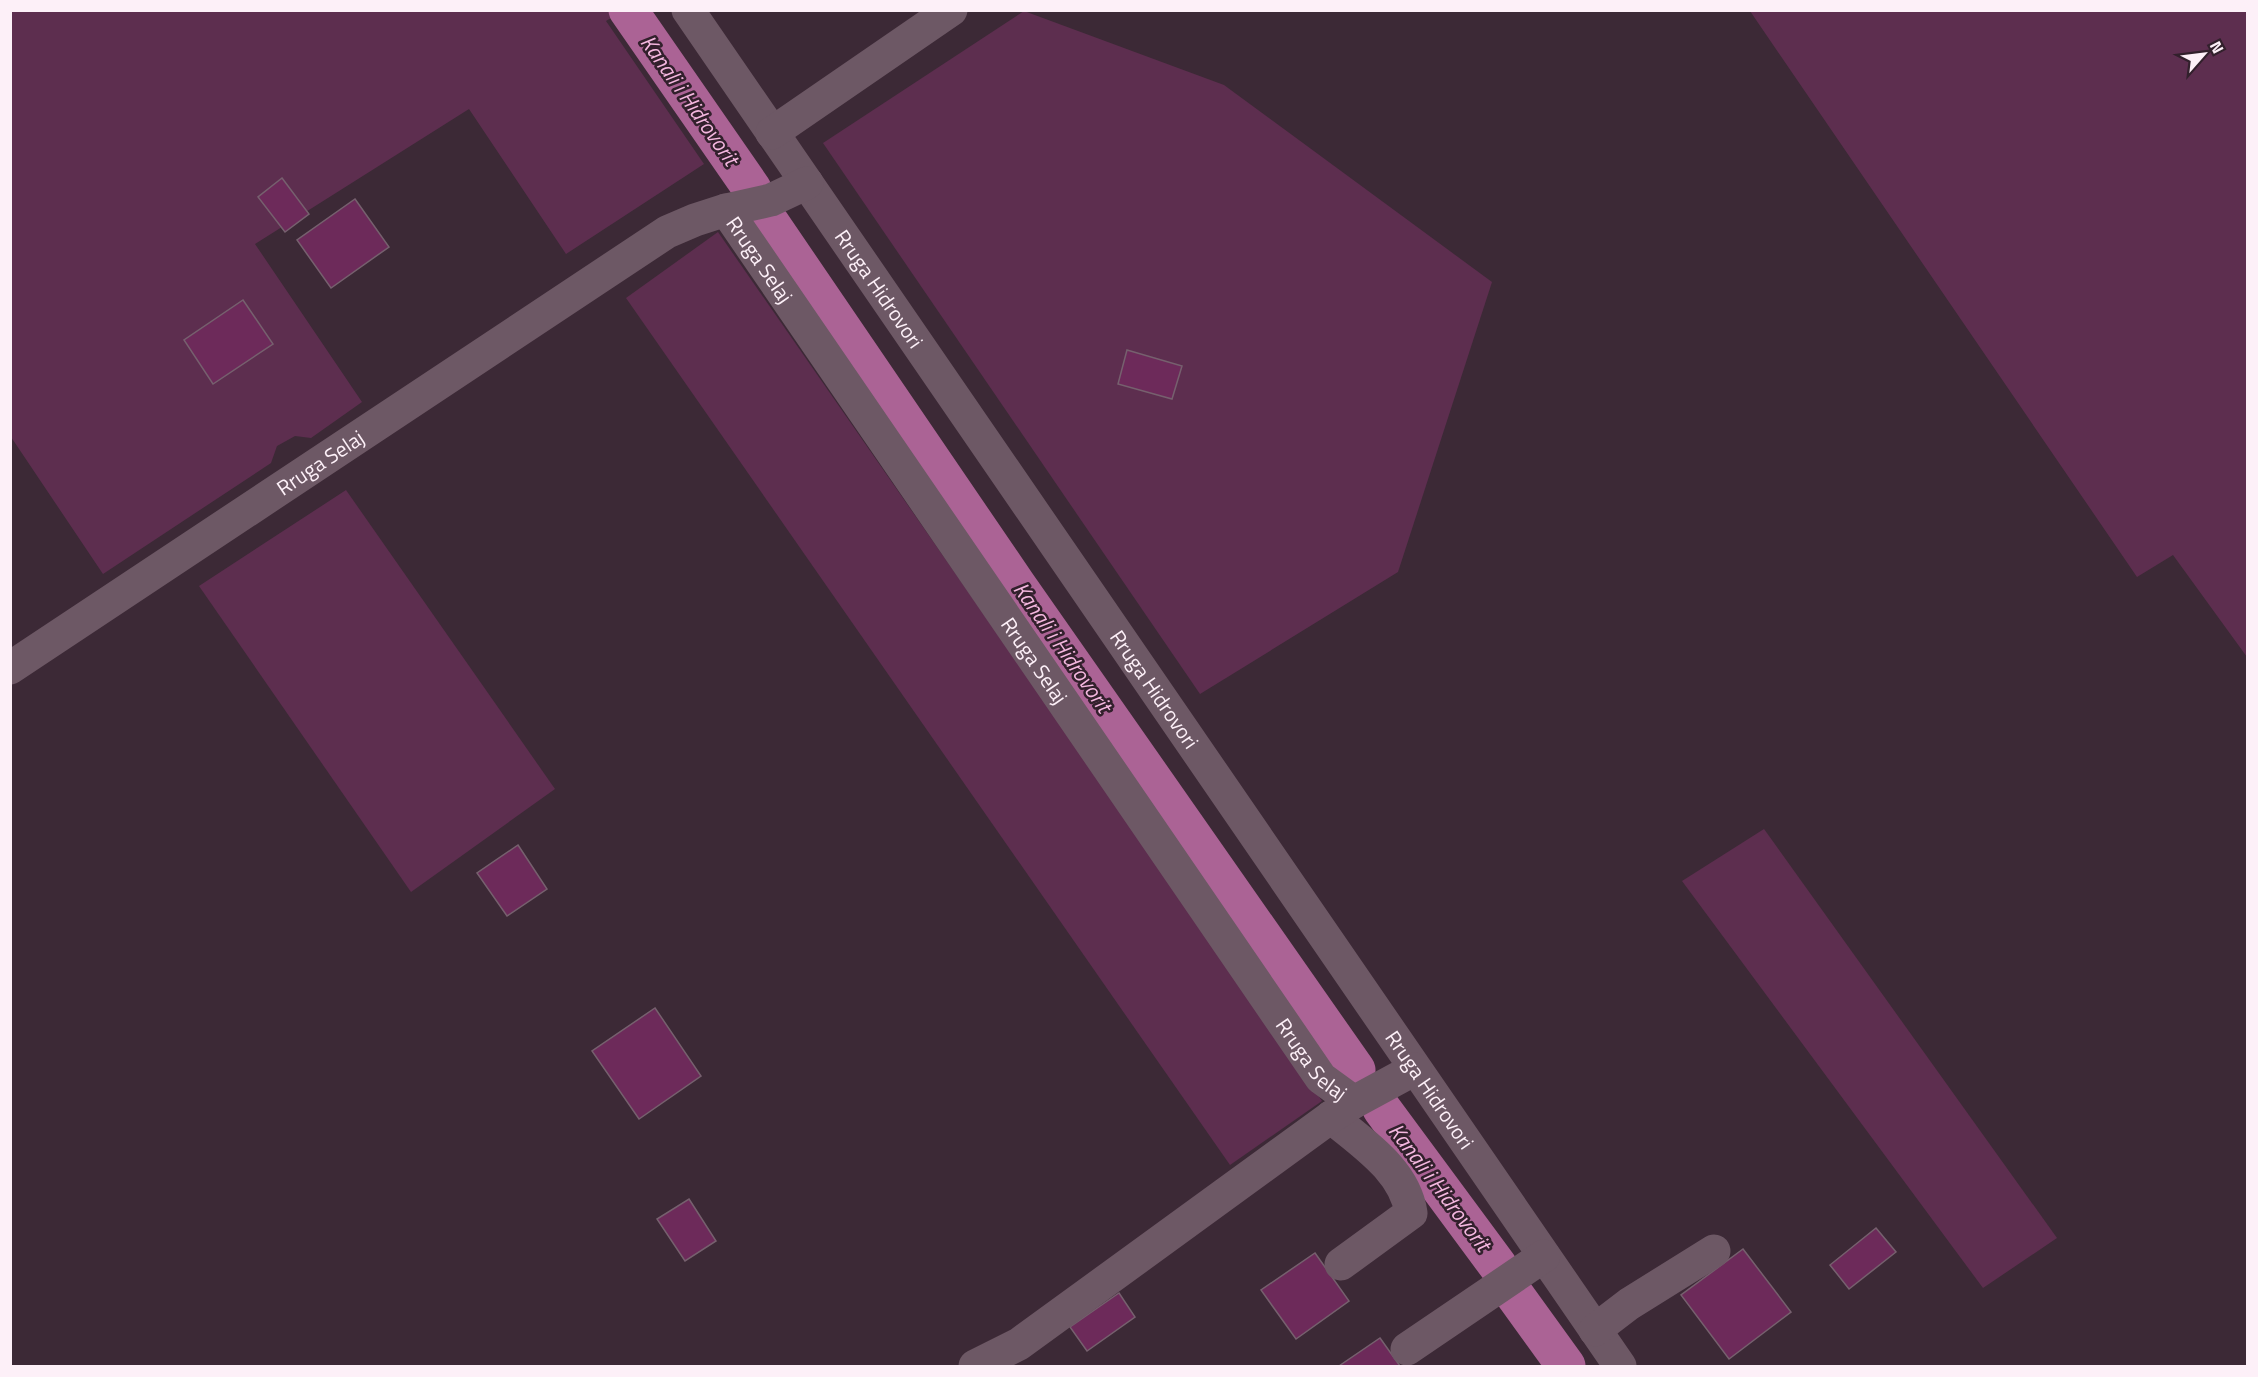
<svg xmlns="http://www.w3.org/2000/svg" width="2258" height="1377" font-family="'Titillium Web',sans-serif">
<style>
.green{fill:#5d2e4f}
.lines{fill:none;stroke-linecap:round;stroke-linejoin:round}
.canal{stroke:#ab6395;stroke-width:39}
.building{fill:#6d2a5a;stroke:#76606e;stroke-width:1.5}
.minor{stroke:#6d5865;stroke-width:33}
.labels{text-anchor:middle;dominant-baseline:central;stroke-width:5;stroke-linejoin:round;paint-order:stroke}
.street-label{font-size:21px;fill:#fdf0f8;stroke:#32202c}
.water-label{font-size:22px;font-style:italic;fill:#f4b7df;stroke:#32202c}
</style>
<rect width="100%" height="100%" fill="#3c2936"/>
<!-- green -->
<g class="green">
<path d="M 10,11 L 622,11 L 606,21 L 704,164 L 566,254 L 469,109 L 255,244 L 362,402 L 311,438 L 295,436 L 277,446 L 271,463 L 103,574 L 11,437 Z"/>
<path d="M 1024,11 L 1224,85 L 1492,282 L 1398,572 L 1200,694 L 823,143 Z"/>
<path d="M 1750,11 L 2247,11 L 2247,657 L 2173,555 L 2137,577 Z"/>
<path d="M 718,232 L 1322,1101 L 1230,1165 L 626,298 Z"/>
<path d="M 346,490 L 555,789 L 411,892 L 199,586 Z"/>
<path d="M 1764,829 L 2057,1238 L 1983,1288 L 1682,881 Z"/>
</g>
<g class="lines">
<!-- canal -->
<g class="canal">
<path d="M 628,10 L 752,189"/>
<path d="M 770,223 L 1016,584 L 1356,1070"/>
<path d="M 1382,1109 L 1498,1266"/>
<path d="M 1514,1294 L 1566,1366"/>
</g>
</g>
<!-- building -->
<g class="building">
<path d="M 282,178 L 309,214 L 285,232 L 258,197 Z"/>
<path d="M 355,199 L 389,247 L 331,288 L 297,240 Z"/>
<path d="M 243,300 L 273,344 L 213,384 L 184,340 Z"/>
<path d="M 1127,350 L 1182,366 L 1172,399 L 1118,384 Z"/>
<path d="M 518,845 L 547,889 L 507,916 L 477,873 Z"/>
<path d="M 655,1008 L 701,1076 L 639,1119 L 592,1051 Z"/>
<path d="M 689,1199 L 716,1241 L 685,1261 L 657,1219 Z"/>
<path d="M 1876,1228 L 1896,1252 L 1849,1289 L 1830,1265 Z"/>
<path d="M 1743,1249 L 1791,1312 L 1729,1359 L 1681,1295 Z"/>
<path d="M 1315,1253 L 1349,1301 L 1296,1339 L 1261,1290 Z"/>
<path d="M 1119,1293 L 1135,1317 L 1087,1351 L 1070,1327 Z"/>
<path d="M 1380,1338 L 1400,1366 L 1339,1366 Z"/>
</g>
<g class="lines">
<!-- minor -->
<g class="minor">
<path id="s1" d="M 688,10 L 1620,1366"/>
<path d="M 772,133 L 951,10"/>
<path id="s2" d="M 726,210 L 1321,1078 L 1354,1102"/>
<path id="s3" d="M 10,668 L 667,232 L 695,220 L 726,210 L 771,200 L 807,183"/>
<path d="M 1331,1117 C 1362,1143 1405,1170 1411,1213 L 1341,1264"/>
<path d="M 1595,1330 L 1629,1304 L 1714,1251"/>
<path d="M 1407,1349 L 1544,1256"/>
<path d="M 975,1366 L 1019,1344 L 1331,1117 L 1354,1102 L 1415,1069"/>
</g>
</g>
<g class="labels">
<!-- street labels -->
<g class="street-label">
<text stroke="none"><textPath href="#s2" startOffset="60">Rruga Selaj</textPath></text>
<text stroke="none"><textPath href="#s1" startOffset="338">Rruga Hidrovori</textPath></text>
<text stroke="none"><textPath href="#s3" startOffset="372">Rruga Selaj</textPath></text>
<text stroke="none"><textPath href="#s2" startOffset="546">Rruga Selaj</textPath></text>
<text stroke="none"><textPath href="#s1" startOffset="824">Rruga Hidrovori</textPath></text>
<text stroke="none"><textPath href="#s2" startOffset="1032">Rruga Selaj</textPath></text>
<text stroke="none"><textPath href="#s1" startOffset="1310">Rruga Hidrovori</textPath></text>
</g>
<!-- water labels -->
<g class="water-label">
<text transform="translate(690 100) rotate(55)">Kanali i Hidrovorit</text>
<text transform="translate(1063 647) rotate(55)">Kanali i Hidrovorit</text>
<text transform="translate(1440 1187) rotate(53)">Kanali i Hidrovorit</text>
</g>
</g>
<!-- border -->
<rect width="2258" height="1377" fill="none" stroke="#fdf0f8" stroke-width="24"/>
<!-- north arrow -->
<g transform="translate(2204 54) rotate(62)" stroke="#32202c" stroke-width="4.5" paint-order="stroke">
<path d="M0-4.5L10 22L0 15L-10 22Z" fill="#fdf0f8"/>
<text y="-9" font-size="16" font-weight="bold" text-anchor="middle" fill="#fdf0f8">N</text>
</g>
</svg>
